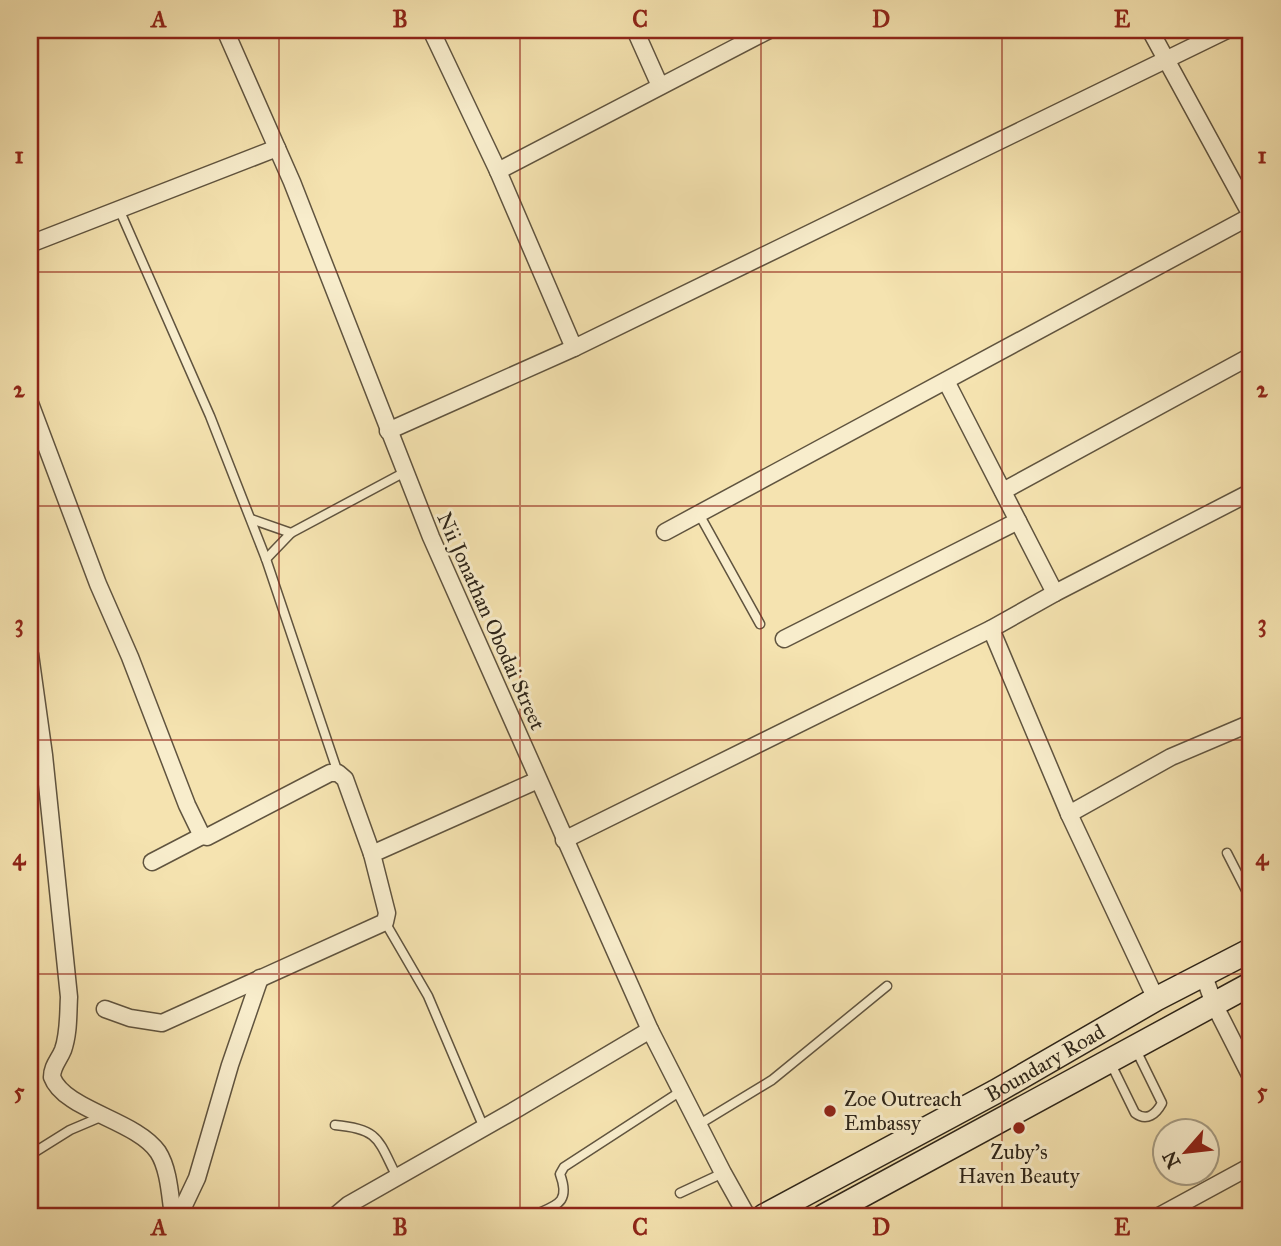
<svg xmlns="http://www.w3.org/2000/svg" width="1281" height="1246" font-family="'IM FELL Great Primer',serif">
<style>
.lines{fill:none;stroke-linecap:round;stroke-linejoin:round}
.lane-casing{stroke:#60543f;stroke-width:11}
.street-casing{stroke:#60543f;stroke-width:19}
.secondary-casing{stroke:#2e2519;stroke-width:26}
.lane{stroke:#f8edcc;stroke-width:8}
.street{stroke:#f8edcc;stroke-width:16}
.secondary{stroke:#f8edcc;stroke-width:23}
.grid{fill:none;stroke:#8f2418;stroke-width:2;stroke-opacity:0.55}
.poi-dot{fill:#8f2418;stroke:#f8edcc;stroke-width:2.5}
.labels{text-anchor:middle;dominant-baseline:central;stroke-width:6;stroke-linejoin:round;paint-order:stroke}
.street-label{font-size:21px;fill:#2e2519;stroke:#f8edcc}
.poi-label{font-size:21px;fill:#2e2519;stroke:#f8edcc;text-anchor:start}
.neatline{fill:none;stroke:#8f2418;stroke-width:2.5}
.grid-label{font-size:23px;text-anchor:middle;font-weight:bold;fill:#8f2418}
</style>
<rect width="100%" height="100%" fill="#f5e3b0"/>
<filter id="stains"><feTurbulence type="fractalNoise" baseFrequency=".00286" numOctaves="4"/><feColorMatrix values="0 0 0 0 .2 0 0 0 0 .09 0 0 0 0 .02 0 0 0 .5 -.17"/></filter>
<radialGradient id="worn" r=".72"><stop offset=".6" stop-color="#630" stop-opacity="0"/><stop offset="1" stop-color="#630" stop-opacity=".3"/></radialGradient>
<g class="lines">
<defs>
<g id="lane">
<path d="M 119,209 L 210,416 L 266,559 L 338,773"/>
<path d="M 699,514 L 760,624"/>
<path d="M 251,519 L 291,533 L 266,559"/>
<path d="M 291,533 L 405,472"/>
<path d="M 1227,853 L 1251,900"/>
<path d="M 385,922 L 428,996 L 484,1128"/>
<path d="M 1111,1064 L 1135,1113 C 1147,1122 1156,1114 1162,1103 L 1136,1050"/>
<path d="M 335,1125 C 380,1129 378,1140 397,1177"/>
<path d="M 698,1125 L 772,1080 L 887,986"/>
<path d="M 30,1155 L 70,1130 L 103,1116"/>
<path d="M 680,1193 L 723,1173"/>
<path d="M 532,1216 C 556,1205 571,1204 560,1174 L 564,1167 L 681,1091"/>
</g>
<g id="street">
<path d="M 225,30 L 292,182 L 431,537 L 650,1030 L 723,1173 L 747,1216"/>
<path d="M 431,30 L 498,171 L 574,348"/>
<path d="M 635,30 L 660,86"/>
<path d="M 1150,30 L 1251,215"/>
<path d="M 498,171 L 769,30"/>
<path d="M 30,244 L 277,148"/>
<path d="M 946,381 L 1055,593"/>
<path d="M 30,403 L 98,584 L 130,657 L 187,805 L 202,836 L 207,837 L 330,773 L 338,773 L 345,779 L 372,854"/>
<path d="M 388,431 L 574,348 L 1227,30"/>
<path d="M 1003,491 L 1251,356"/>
<path d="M 665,532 L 1251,216"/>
<path d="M 991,629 L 1069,814 L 1156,999"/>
<path d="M 784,639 L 1018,521"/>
<path d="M 30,654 L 44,755 L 69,997 C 68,1014 69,1033 63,1050 C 59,1060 52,1066 52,1077 C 64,1110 136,1120 158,1152 C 169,1169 170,1196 173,1216"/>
<path d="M 1069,814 L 1171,757 L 1251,723"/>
<path d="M 564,840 L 991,629 L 1055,593 L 1251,492"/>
<path d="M 152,862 L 202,836"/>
<path d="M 1204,976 L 1214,1004 L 1251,1077"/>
<path d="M 105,1009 L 130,1018 L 162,1023 L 385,922 L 387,913 L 372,854 L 538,780"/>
<path d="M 179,1216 L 197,1178 L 230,1065 L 260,978"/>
<path d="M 335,1216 L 348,1205 L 515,1110 L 650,1030"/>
<path d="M 1159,1216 L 1251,1166"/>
</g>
<g id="secondary">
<path id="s1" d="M 764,1216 L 995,1092 L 1156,999 L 1251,950"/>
<path d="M 824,1216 L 1251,984"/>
</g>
</defs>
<!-- lane casing -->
<use href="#lane" class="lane-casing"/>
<!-- street casing -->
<use href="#street" class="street-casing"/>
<!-- secondary casing -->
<use href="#secondary" class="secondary-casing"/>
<!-- lane -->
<use href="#lane" class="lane"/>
<!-- street -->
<use href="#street" class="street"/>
<!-- secondary -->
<use href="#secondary" class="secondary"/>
</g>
<!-- grid -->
<path class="grid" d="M 279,30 L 279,1216M 520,30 L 520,1216M 761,30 L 761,1216M 1002,30 L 1002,1216M 30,272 L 1251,272M 30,506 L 1251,506M 30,740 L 1251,740M 30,974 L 1251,974"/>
<!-- markers -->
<g class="poi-dot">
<circle cx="830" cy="1111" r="7"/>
<circle cx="1019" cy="1128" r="7"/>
</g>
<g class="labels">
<!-- street labels -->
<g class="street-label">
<text transform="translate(491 621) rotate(66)">Nii Jonathan Obodai Street</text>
<text stroke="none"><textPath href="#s1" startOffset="320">Boundary Road</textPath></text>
</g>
<!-- poi labels -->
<g class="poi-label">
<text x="844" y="1099">Zoe Outreach<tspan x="844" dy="24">Embassy</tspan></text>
<text x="1019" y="1152" text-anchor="middle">Zuby's<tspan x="1019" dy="24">Haven Beauty</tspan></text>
</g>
</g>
<!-- margin -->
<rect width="1281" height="1246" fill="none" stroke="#f5e3b0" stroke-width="77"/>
<!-- north arrow -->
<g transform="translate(1186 1152) rotate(242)"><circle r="33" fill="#f8edcc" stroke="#a79d84" stroke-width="2"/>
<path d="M0-5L12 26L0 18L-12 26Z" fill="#8f2418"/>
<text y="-10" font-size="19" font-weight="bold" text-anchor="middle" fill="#2e2519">N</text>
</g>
<rect x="38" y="38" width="1204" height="1170" class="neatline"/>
<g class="grid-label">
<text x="159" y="27">A</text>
<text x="400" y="27">B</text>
<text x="640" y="27">C</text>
<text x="881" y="27">D</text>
<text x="1122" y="27">E</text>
<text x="19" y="163">1</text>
<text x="1262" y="163">1</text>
<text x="19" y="397">2</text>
<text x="1262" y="397">2</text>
<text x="19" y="631">3</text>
<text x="1262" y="631">3</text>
<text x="19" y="865">4</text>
<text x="1262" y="865">4</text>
<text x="19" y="1099">5</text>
<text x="1262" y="1099">5</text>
<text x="159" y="1235">A</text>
<text x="400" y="1235">B</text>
<text x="640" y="1235">C</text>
<text x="881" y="1235">D</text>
<text x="1122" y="1235">E</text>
</g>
<rect width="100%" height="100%" filter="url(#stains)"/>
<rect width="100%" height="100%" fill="url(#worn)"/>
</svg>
